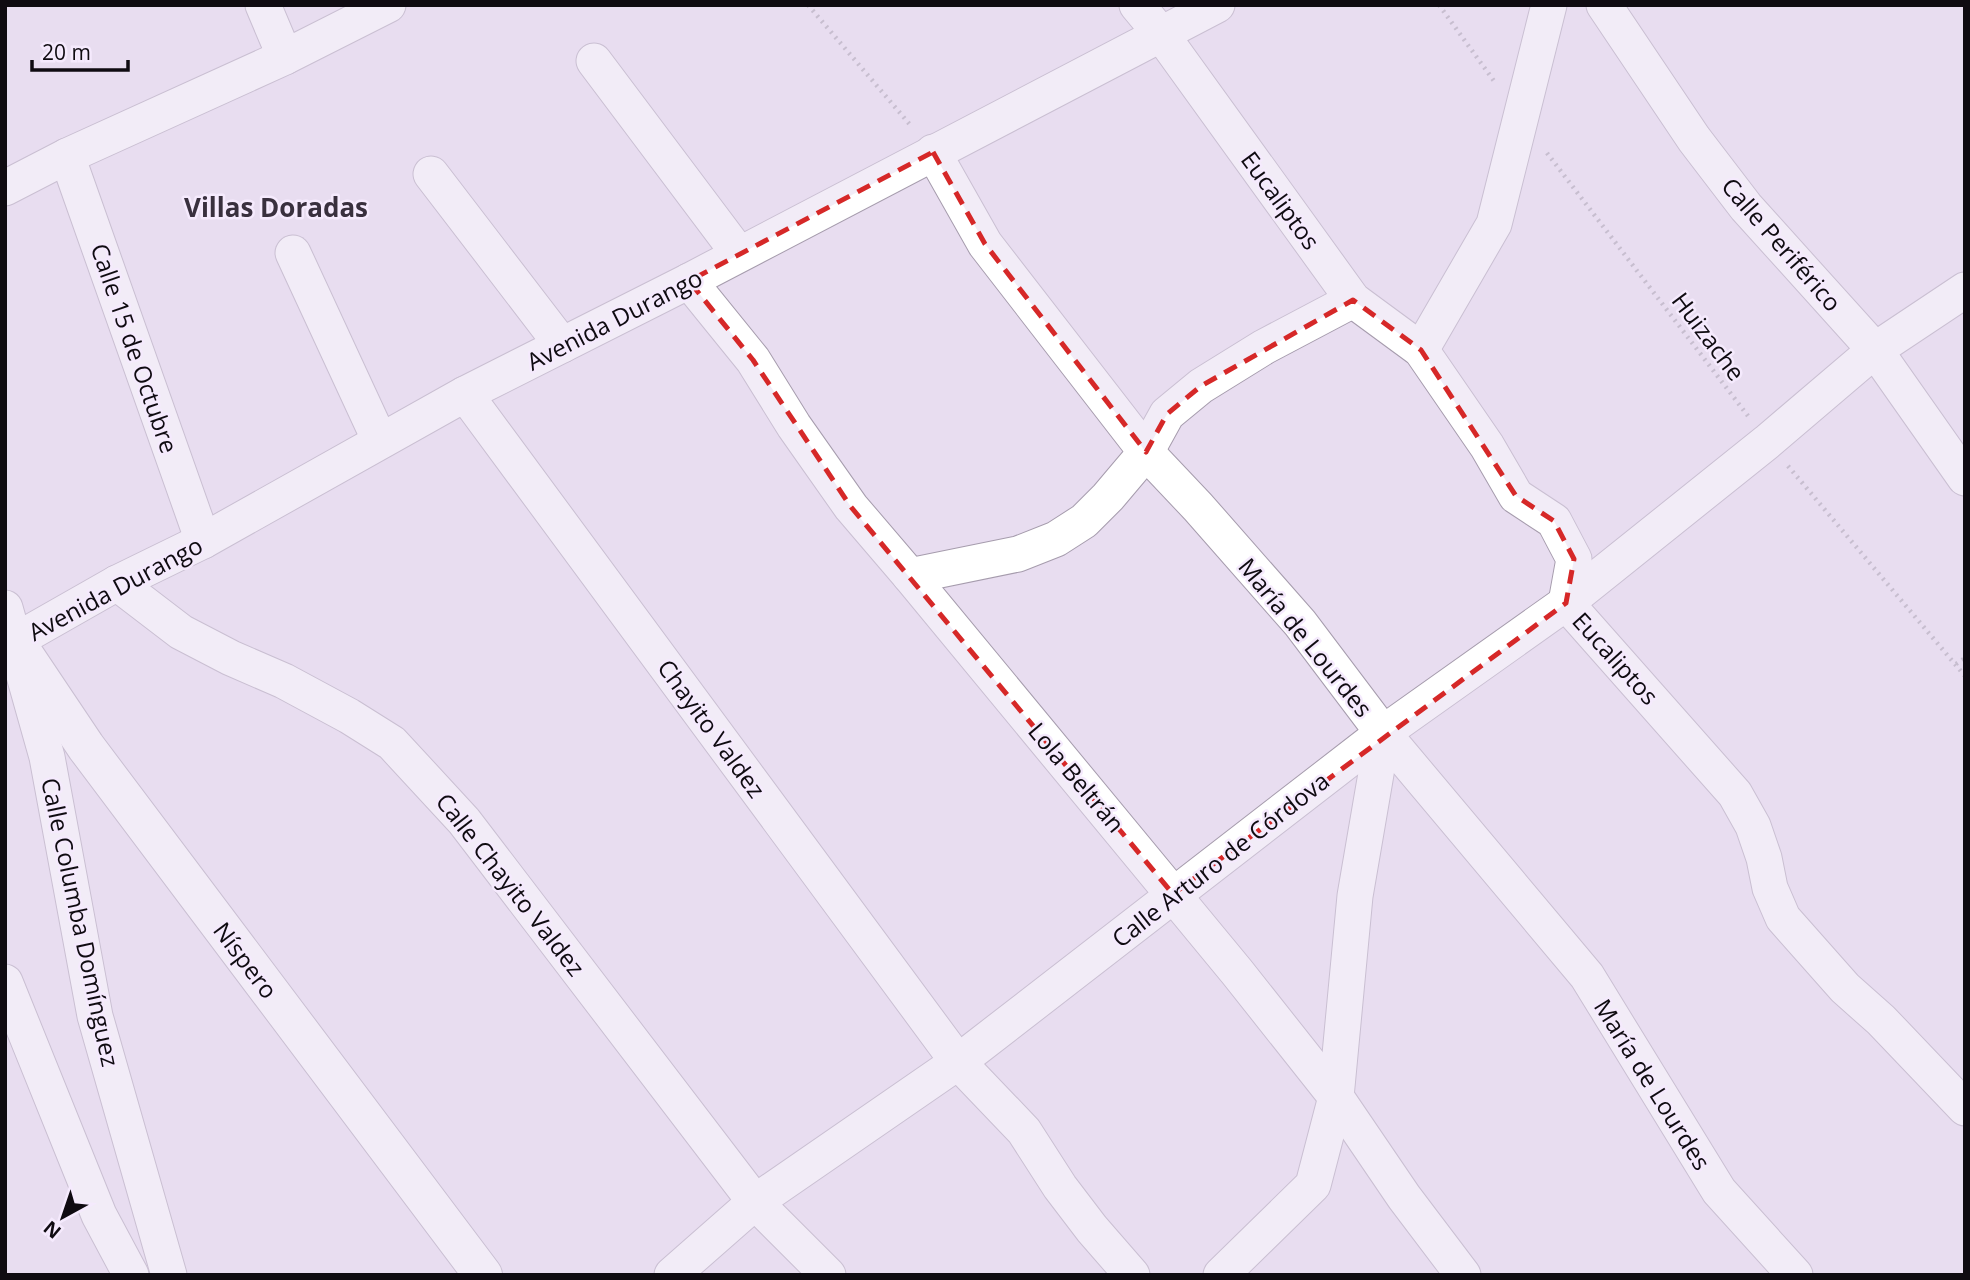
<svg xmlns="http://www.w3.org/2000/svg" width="1970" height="1280" font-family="'Open Sans',sans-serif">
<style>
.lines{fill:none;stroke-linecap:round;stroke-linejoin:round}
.street-casing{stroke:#a69cad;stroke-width:37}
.secondary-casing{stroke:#a69cad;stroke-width:40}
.path{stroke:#a199a7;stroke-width:4.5;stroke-dasharray:2 5;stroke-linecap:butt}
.street{stroke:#fff;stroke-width:35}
.secondary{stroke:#fff;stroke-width:38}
.marked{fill:none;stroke:#d62828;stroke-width:5;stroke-dasharray:14 9;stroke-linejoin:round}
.labels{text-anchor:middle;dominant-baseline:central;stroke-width:5;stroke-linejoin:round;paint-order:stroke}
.street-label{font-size:24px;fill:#0f0b11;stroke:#f5eafd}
.neighbourhood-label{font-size:26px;font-weight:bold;fill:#39303e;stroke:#f5eafd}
</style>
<rect width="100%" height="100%" fill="#e8ddf0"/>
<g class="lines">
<defs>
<g id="street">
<path d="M 263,5 L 285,57"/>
<path d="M 1137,5 L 1161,34 L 1353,300 L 1421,350 L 1487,446 L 1516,496 L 1554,521 L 1574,559 L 1566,603 L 1735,794 L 1753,826 L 1764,858 L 1770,888 L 1783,918 L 1845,988 L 1881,1020 L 1965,1108"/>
<path d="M 1604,5 L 1694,139 L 1746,207 L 1875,350 L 1965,478"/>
<path d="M 594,61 L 739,254"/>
<path d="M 933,152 L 985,244 L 1146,452 L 1198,507 L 1300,623 L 1383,733 L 1587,976 L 1719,1191 L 1795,1275"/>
<path d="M 67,156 L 203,541"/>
<path d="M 431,174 L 562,345"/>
<path d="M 5,188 L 67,156 L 285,57 L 388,5"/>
<path d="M 293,253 L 380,441"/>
<path d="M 689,281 L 753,360 L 794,426 L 851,507 L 910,576 L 1237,972 L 1336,1097 L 1404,1197 L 1463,1275"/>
<path d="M 1421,350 L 1494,224 L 1549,5"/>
<path d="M 465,394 L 958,1062 L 1024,1131 L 1060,1187 L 1092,1229 L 1132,1275"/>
<path d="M 910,576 L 1018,554 L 1056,539 L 1084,521 L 1108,497 L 1146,452 L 1167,414 L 1201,386 L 1264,347 L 1353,300"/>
<path d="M 117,583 L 181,632 L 231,658 L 284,681 L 349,716 L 392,743 L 464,821 L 755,1202 L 828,1275"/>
<path d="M 5,608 L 47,757 L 95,1016 L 169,1275"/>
<path d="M 15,641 L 117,583 L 203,541 L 465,394 L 689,281 L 1217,5"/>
<path d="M 5,982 L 99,1215 L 131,1275"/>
<path d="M 672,1275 L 755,1202 L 958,1062 L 1383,733 L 1566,603 L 1767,442 L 1875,350 L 1965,290"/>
<path d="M 1221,1275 L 1313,1185 L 1336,1097 L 1355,896 L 1383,733"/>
</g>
<path id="secondary" d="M 5,644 L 15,641 L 86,747 L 483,1275"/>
</defs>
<!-- street casing -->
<use href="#street" class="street-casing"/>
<!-- secondary casing -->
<use href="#secondary" class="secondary-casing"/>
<!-- path -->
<g class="path">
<path d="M 808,5 L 912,127"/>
<path d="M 1439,5 L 1494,81"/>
<path d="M 1547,153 L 1748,416"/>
<path d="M 1788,466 L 1965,676"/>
<path d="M 1956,664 L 1965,658"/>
</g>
<!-- street -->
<use href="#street" class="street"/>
<!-- secondary -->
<use href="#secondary" class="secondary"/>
</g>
<!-- marked area -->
<path d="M0 0H1970V1280H0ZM 933,152 L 985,244 L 1146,452 L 1167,414 L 1201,386 L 1353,300 L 1421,350 L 1516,496 L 1554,521 L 1574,559 L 1566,603 L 1173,894 L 851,507 L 753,360 L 689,281 Z" fill="#e8ddf0" fill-opacity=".55" fill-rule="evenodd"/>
<path class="marked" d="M 933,152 L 985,244 L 1146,452 L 1167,414 L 1201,386 L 1353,300 L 1421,350 L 1516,496 L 1554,521 L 1574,559 L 1566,603 L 1173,894 L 851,507 L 753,360 L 689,281 Z"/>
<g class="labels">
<!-- street labels -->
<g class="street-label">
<text transform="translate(1281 200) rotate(54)">Eucaliptos</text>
<text transform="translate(1782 244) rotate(49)">Calle Periférico</text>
<text transform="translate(614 319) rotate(-27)">Avenida Durango</text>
<text transform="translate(1709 336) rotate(53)">Huizache</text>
<text transform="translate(135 348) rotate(71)">Calle 15 de Octubre</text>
<text transform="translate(115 588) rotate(-28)">Avenida Durango</text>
<text transform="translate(1306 637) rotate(51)">María de Lourdes</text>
<text transform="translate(1616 658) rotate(48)">Eucaliptos</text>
<text transform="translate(712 728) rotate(54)">Chayito Valdez</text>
<text transform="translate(1077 777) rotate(50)">Lola Beltrán</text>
<text transform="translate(1220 859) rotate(-38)">Calle Arturo de Córdova</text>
<text transform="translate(511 884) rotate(52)">Calle Chayito Valdez</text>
<text transform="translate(81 922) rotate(78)">Calle Columba Domínguez</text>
<text transform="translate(246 960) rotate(53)">Níspero</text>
<text transform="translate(1653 1084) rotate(58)">María de Lourdes</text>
</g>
<!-- neighbourhood labels -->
<g class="neighbourhood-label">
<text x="276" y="207">Villas Doradas</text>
</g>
</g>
<!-- border -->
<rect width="1970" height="1280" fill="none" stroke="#0f0b11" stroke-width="14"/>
<!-- north arrow -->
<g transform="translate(63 1217) rotate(220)" stroke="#f5eafd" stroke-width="5" paint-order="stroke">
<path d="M0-5L12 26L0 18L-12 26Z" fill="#0f0b11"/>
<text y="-10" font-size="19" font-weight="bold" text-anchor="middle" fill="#0f0b11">N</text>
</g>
<!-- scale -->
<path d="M32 60v10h96v-10" fill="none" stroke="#0f0b11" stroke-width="3.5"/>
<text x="42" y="60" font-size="21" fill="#0f0b11" stroke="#f5eafd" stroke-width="5" paint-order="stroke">20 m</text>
</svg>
